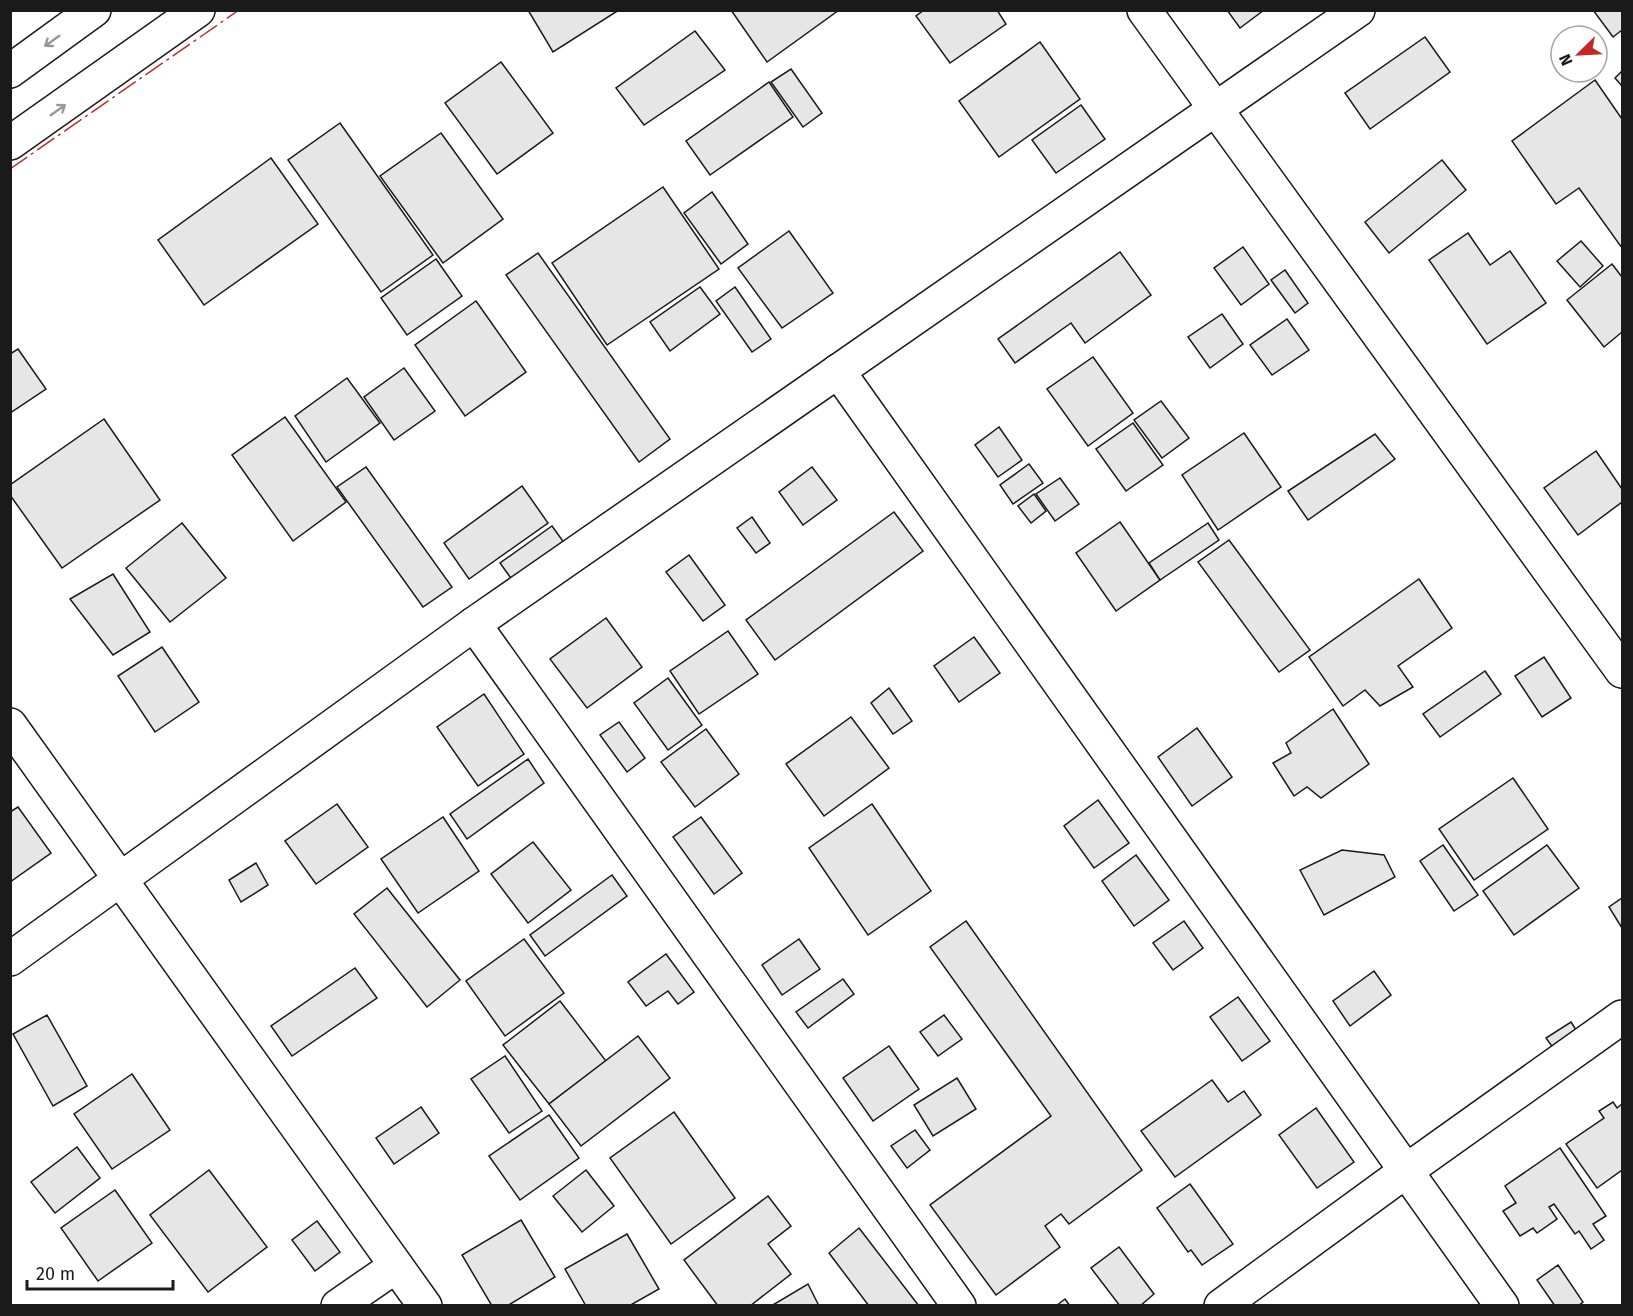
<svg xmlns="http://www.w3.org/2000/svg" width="1633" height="1316" font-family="'Fira Sans',sans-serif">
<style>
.building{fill:#e6e6e6;stroke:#1a1a1a;stroke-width:1.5}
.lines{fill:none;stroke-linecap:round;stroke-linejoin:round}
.street-casing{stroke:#1a1a1a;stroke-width:36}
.highway-casing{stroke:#1a1a1a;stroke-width:36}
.street{stroke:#fff;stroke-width:33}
.highway{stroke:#fff;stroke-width:33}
.power{stroke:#c62828;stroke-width:1.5;stroke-dasharray:21 4.5 3 4.5;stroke-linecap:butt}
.oneway{stroke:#989898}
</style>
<rect width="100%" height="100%" fill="#fff"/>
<!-- building -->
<g class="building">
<path d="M 528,10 L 619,10 L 553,52 Z"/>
<path d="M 731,10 L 839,10 L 767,62 Z"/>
<path d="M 924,10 L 997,10 L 1006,24 L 950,63 L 916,16 Z"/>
<path d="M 1227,10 L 1264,10 L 1240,28 Z"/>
<path d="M 1593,10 L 1622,10 L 1622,30 L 1613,37 Z"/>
<path d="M 695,31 L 725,70 L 644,125 L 616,88 Z"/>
<path d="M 1425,37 L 1450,72 L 1370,129 L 1345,93 Z"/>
<path d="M 1040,42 L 1080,99 L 999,157 L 959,101 Z"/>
<path d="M 501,62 L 553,133 L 497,174 L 445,103 Z"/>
<path d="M 791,69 L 822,113 L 803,127 L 771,82 Z"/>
<path d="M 1622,71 L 1622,86 L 1615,78 Z"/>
<path d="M 1595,80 L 1622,119 L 1622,248 L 1579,188 L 1556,204 L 1512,141 Z"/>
<path d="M 769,82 L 793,117 L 710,175 L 686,141 Z"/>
<path d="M 1081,105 L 1105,139 L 1056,173 L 1032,140 Z"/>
<path d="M 340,123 L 433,255 L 381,292 L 288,160 Z"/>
<path d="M 441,133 L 503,219 L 443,263 L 380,176 Z"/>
<path d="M 271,158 L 318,224 L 204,305 L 158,240 Z"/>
<path d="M 1442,160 L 1466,190 L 1389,253 L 1365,222 Z"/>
<path d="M 663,187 L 719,269 L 607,345 L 552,263 Z"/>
<path d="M 712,192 L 748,244 L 721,264 L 684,213 Z"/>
<path d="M 789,231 L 833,293 L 782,328 L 738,268 Z"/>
<path d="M 1468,233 L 1490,265 L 1510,251 L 1546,303 L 1487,344 L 1429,260 Z"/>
<path d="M 1581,241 L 1603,266 L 1580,287 L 1557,261 Z"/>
<path d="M 1243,247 L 1269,284 L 1241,305 L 1214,268 Z"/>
<path d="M 1120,252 L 1151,295 L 1085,343 L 1071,323 L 1015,363 L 998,339 Z"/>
<path d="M 538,253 L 670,439 L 639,462 L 506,275 Z"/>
<path d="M 436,259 L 462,296 L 407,335 L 381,298 Z"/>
<path d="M 1612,264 L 1622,277 L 1622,332 L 1604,347 L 1567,300 Z"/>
<path d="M 1285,270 L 1308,303 L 1295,313 L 1271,280 Z"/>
<path d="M 700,287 L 720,314 L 670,351 L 650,322 Z"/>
<path d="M 735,287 L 771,339 L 752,352 L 716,301 Z"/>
<path d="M 476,301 L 526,372 L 465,416 L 415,345 Z"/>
<path d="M 1222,314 L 1243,344 L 1210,368 L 1188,337 Z"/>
<path d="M 1287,319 L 1309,350 L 1272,375 L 1250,345 Z"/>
<path d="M 18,349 L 46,389 L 10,413 L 10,354 Z"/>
<path d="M 1093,357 L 1133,413 L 1088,446 L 1047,389 Z"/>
<path d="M 404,368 L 435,411 L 394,440 L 364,397 Z"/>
<path d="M 347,378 L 380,423 L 326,462 L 295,416 Z"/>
<path d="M 1161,401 L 1189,438 L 1162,458 L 1134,420 Z"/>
<path d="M 285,417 L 346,502 L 293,541 L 232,455 Z"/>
<path d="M 104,419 L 160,500 L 62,568 L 10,495 L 10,485 Z"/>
<path d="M 1133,423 L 1163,465 L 1126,491 L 1096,449 Z"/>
<path d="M 999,427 L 1022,460 L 998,477 L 975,445 Z"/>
<path d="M 1244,433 L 1281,487 L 1218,530 L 1182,475 Z"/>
<path d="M 1375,434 L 1395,459 L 1308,520 L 1288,491 Z"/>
<path d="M 1596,451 L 1622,489 L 1622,502 L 1578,535 L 1544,488 Z"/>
<path d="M 1029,464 L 1043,483 L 1013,504 L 1000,485 Z"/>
<path d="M 366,467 L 452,587 L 423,607 L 337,487 Z"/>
<path d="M 812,467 L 837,500 L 803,525 L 779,492 Z"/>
<path d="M 1060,478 L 1079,504 L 1055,521 L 1036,494 Z"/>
<path d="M 522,486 L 548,523 L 469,579 L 444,543 Z"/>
<path d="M 1034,494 L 1046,511 L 1031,523 L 1018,506 Z"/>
<path d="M 894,512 L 923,551 L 775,660 L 746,620 Z"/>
<path d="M 752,517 L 770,543 L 756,553 L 737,528 Z"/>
<path d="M 1120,522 L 1160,580 L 1116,611 L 1076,553 Z"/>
<path d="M 182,523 L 226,578 L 170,622 L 126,568 Z"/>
<path d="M 1208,523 L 1219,540 L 1160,580 L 1149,563 Z"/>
<path d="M 552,526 L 570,551 L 518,588 L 500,563 Z"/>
<path d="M 1229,540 L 1310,650 L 1279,672 L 1198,562 Z"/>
<path d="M 689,555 L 725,605 L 703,621 L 666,572 Z"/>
<path d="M 113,574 L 150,632 L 113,655 L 70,599 Z"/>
<path d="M 1419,579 L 1452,628 L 1398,666 L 1413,687 L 1380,706 L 1365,690 L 1343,706 L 1309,657 Z"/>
<path d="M 606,618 L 642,667 L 587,708 L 550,659 Z"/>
<path d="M 728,631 L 758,674 L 699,714 L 670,671 Z"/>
<path d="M 974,637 L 1000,673 L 959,702 L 934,666 Z"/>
<path d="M 162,647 L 199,702 L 155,732 L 118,676 Z"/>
<path d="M 1544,657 L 1571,698 L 1542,717 L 1515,676 Z"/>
<path d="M 1485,671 L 1501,694 L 1440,737 L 1423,714 Z"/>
<path d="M 668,678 L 702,725 L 668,750 L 634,703 Z"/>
<path d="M 889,688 L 912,721 L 893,734 L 871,703 Z"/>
<path d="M 484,694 L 524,754 L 478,786 L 437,727 Z"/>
<path d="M 1333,709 L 1369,764 L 1321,798 L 1307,787 L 1294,796 L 1273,763 L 1291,753 L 1286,743 Z"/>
<path d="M 851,717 L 889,768 L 824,816 L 786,764 Z"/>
<path d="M 619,722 L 645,758 L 627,772 L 600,735 Z"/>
<path d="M 1197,728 L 1232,777 L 1192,806 L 1158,757 Z"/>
<path d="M 706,729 L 739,774 L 695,807 L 661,762 Z"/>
<path d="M 528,759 L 544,783 L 467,839 L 450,814 Z"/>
<path d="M 1513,778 L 1548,829 L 1474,880 L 1439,829 Z"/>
<path d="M 1098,800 L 1129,843 L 1094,868 L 1064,826 Z"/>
<path d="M 337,804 L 368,847 L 316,884 L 285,841 Z"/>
<path d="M 872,804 L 931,891 L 868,935 L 809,848 Z"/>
<path d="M 18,807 L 51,853 L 10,882 L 10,812 Z"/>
<path d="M 443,817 L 479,871 L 418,913 L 381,859 Z"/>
<path d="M 701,817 L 742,873 L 714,894 L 673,837 Z"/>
<path d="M 533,842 L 571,890 L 528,923 L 491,874 Z"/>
<path d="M 1443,845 L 1478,895 L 1454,911 L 1420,861 Z"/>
<path d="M 1547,845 L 1579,888 L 1514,935 L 1483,891 Z"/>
<path d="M 1342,850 L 1384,855 L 1395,877 L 1324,915 L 1300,870 Z"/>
<path d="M 1136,855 L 1169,900 L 1134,926 L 1102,881 Z"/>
<path d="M 256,863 L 268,885 L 241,902 L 229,880 Z"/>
<path d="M 612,875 L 627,896 L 545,956 L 530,935 Z"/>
<path d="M 387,888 L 460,980 L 427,1007 L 354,914 Z"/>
<path d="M 1622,898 L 1622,928 L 1609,907 Z"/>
<path d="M 966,921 L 1142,1170 L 1069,1224 L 1061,1214 L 1045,1226 L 1060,1247 L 996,1295 L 930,1205 L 1051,1116 L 930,947 Z"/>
<path d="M 1184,921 L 1203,948 L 1173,970 L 1153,943 Z"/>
<path d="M 524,939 L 564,993 L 505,1036 L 466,981 Z"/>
<path d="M 799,939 L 820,969 L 782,995 L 762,965 Z"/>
<path d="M 666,954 L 694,992 L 678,1004 L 668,991 L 646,1006 L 628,982 Z"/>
<path d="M 355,968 L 377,998 L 292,1056 L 271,1026 Z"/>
<path d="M 1374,971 L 1391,995 L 1350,1026 L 1333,1001 Z"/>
<path d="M 843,979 L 854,994 L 808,1028 L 796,1012 Z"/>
<path d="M 1238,997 L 1270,1041 L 1242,1061 L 1210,1017 Z"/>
<path d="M 560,1001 L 606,1061 L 549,1104 L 503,1045 Z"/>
<path d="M 47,1015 L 87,1086 L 53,1106 L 13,1034 Z"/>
<path d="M 944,1015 L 962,1039 L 938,1056 L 920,1032 Z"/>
<path d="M 1571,1022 L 1583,1041 L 1559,1056 L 1546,1038 Z"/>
<path d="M 638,1036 L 670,1078 L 581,1146 L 549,1104 Z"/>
<path d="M 889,1046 L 919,1089 L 873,1121 L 843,1078 Z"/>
<path d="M 505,1056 L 542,1111 L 509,1133 L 471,1079 Z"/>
<path d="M 132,1074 L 170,1130 L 112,1169 L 74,1114 Z"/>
<path d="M 957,1078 L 976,1109 L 933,1136 L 914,1105 Z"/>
<path d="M 1212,1080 L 1228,1102 L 1244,1091 L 1261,1115 L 1175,1177 L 1141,1131 Z"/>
<path d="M 1613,1102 L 1617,1108 L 1622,1104 L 1622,1170 L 1597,1188 L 1566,1144 L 1604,1118 L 1599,1111 Z"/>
<path d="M 421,1107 L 439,1133 L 394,1164 L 376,1138 Z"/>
<path d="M 1316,1108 L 1354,1162 L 1317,1188 L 1279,1135 Z"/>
<path d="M 674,1112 L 735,1198 L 671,1244 L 610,1158 Z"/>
<path d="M 549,1115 L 579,1158 L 520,1200 L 489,1156 Z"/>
<path d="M 915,1130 L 930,1150 L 907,1168 L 891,1146 Z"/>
<path d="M 77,1147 L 100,1178 L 55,1213 L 31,1182 Z"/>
<path d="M 1560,1148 L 1606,1216 L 1593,1224 L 1604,1240 L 1591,1249 L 1579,1231 L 1575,1234 L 1554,1204 L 1549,1207 L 1557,1219 L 1537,1233 L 1533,1228 L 1520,1236 L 1503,1211 L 1516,1203 L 1505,1186 Z"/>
<path d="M 209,1170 L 267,1247 L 208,1292 L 150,1215 Z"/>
<path d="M 586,1170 L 614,1206 L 582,1232 L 553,1196 Z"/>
<path d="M 1190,1184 L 1233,1244 L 1202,1265 L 1191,1250 L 1188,1252 L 1157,1208 Z"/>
<path d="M 115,1190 L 152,1243 L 98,1281 L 61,1228 Z"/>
<path d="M 768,1196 L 791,1226 L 768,1244 L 791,1274 L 750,1306 L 718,1306 L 684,1260 Z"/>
<path d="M 521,1220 L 555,1277 L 507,1306 L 492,1306 L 462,1255 Z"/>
<path d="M 317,1221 L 340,1252 L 315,1271 L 292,1240 Z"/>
<path d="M 859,1228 L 919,1306 L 869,1306 L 829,1253 Z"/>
<path d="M 627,1234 L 659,1289 L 629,1306 L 586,1306 L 565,1269 Z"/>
<path d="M 1119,1247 L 1154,1294 L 1140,1306 L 1120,1306 L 1091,1268 Z"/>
<path d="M 1558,1265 L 1583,1302 L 1578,1306 L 1555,1306 L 1537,1280 Z"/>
<path d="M 808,1284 L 819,1306 L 771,1306 Z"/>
<path d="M 1065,1299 L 1070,1306 L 1056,1306 Z"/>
</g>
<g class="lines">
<defs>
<g id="street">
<path d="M 1144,10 L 1622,671"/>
<path d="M 838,371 L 1502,1306"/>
<path d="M 474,624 L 959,1306"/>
<path d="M 10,725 L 425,1306"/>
<path d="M 10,959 L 474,624 L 1358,10"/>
<path d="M 338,1306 L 396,1266"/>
<path d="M 1221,1306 L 1406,1171 L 1622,1017"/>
</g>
<g id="highway">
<path d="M 10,71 L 94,10"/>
<path d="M 10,143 L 198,10"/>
</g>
</defs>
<!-- street casing -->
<use href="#street" class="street-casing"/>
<!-- highway casing -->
<use href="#highway" class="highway-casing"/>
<!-- street -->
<use href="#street" class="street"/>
<!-- highway -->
<use href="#highway" class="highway"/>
<!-- power -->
<path class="power" d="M 10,169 L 239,10"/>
</g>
<!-- one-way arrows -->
<defs><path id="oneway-shaft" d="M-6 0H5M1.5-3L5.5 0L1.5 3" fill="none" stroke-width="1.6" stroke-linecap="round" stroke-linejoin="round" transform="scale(1.5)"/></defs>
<g class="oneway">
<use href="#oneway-shaft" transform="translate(52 41) rotate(144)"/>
<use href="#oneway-shaft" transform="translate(58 110) rotate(-35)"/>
</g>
<!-- border -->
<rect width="1633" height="1316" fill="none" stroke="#1a1a1a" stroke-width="24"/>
<!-- north arrow -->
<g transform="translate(1579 54) rotate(246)"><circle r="28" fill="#ffffff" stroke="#a3a3a3" stroke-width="1.5"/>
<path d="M0-4.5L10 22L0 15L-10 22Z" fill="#c62828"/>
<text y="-9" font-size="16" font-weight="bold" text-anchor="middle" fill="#1a1a1a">N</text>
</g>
<!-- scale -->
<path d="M27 1280v9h146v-9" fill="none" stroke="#1a1a1a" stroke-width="3"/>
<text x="36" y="1280" font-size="18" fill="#1a1a1a" stroke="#ffffff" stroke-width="4.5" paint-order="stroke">20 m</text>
</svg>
